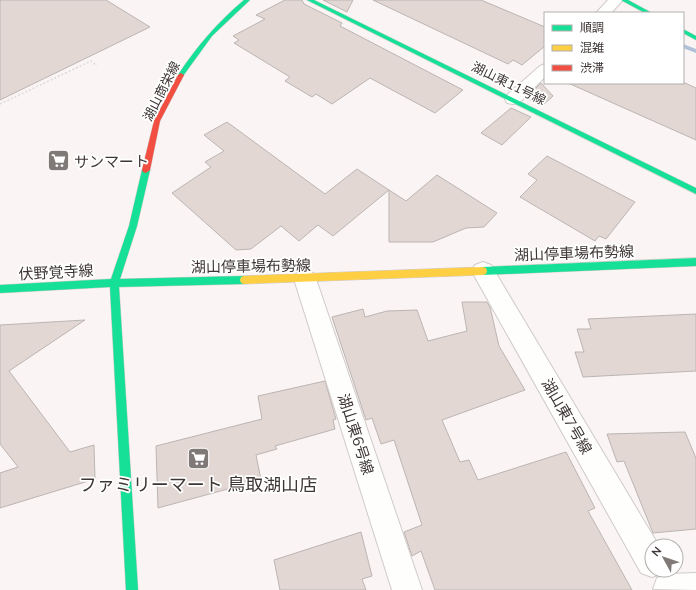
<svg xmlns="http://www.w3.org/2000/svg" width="696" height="590" font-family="Mulish,'Noto Sans JP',sans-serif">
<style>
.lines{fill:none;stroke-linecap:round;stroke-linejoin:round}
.stream{fill:#afc2d9;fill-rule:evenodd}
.building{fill:#e2d7d3;stroke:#bab5b3}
.street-casing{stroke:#d0cbca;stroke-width:2}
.fast-casing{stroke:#d0cbca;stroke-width:1}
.slow-casing{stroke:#d0cbca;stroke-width:1}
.jam-casing{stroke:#d0cbca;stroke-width:1}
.path{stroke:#dcdbda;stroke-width:1.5;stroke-dasharray:2 2;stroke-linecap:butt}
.street{fill:#fefefd;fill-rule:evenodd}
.fast{fill:#16e098;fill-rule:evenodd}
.slow{fill:#ffcf43;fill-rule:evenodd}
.jam{fill:#f24e42;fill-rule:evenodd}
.labels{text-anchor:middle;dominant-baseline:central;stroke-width:3.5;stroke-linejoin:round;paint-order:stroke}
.far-street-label{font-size:13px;fill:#3d3634;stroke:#fff}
.poi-label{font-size:15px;fill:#3d3634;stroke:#fff;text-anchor:start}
.street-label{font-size:15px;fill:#3d3634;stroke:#fff}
.near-poi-label{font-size:18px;fill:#3d3634;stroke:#fff}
</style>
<rect width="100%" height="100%" fill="#faf5f4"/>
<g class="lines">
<!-- stream -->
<path class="stream" d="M 683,44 L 696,49 L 696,53 L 683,48 Z"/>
</g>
<!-- building -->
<g class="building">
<path d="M 0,0 L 106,0 L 150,27 L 0,100 Z"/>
<path d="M 285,0 L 302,0 L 304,4 L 342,23 L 340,26 L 463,90 L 435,113 L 370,78 L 332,104 L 316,94 L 312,97 L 285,81 L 290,77 L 234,43 L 239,40 L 233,36 L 265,19 L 256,15 Z"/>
<path d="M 323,0 L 353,0 L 347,12 Z"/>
<path d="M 373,0 L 481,0 L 545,27 L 545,46 L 522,65 L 513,60 L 508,64 Z"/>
<path d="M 541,83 L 553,96 L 542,106 L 526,98 Z"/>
<path d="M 568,83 L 685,83 L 696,88 L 696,140 Z"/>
<path d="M 511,108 L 531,117 L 502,145 L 481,133 Z"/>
<path d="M 227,122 L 325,194 L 357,169 L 389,190 L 333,236 L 318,225 L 299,241 L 281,226 L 251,249 L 236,250 L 172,193 L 211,167 L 205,162 L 224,151 L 204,135 Z"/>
<path d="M 547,156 L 635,202 L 606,239 L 599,236 L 595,241 L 520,197 L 537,180 L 528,174 Z"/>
<path d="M 437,175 L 497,213 L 484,227 L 466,228 L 433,242 L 389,242 L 389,190 L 406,201 Z"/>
<path d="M 462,302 L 487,302 L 490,307 L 499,346 L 525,390 L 442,420 L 460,462 L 469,460 L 478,480 L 566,452 L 595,508 L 588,511 L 632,590 L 435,590 L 421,551 L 412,556 L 404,532 L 422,525 L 394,440 L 381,444 L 372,418 L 366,420 L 332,317 L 363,309 L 365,317 L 387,311 L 417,310 L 428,341 L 467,331 Z"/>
<path d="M 696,314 L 696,371 L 583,377 L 575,352 L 584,352 L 577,329 L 591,329 L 588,319 Z"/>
<path d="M 85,320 L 9,371 L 70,452 L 94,445 L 95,479 L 0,508 L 0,473 L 18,467 L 0,444 L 0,325 Z"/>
<path d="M 325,381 L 336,419 L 333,420 L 335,429 L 275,446 L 277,449 L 256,455 L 261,480 L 158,508 L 156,446 L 262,419 L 258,396 Z"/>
<path d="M 685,432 L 696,458 L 696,529 L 653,533 L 624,461 L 617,462 L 607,434 Z"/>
<path d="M 361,532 L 372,576 L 362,579 L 366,590 L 280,590 L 274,560 Z"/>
</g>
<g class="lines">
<defs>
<g id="street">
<path d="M 608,0 L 623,0 L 611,13 L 596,13 Z"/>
<path d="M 545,64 L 545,77 L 519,103 L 513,104 L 507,103 L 505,99 L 507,95 L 540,66 Z"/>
<path d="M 483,262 L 491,265 L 659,546 L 652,546 L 652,570 L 664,570 L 663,573 L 652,577 L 641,573 L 475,277 L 472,271 L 475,265 Z"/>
<path d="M 305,270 L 313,273 L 316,279 L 422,590 L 392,590 L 294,279 L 297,273 Z"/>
<path d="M 696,573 L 696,590 L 653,589 L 657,578 L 668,574 Z"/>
</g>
<g id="fast">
<path d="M 244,0 L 250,0 L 212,36 L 183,76 L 179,76 L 178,75 C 197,46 218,22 244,0 Z"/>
<path d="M 307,0 L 314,0 L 696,188 L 696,194 Z"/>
<path d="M 621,0 L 628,0 L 652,13 L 645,13 Z"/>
<path d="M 683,29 L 696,36 L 696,40 L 683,33 Z"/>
<path d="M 146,167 L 150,170 L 137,226 L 120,279 L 244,276 L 247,277 L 248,280 L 247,283 L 244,284 L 119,287 L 138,590 L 126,590 L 110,287 L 0,293 L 0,285 L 111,279 L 129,226 L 142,170 Z"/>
<path d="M 696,258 L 696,266 L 483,275 L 480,274 L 479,271 L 480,268 L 483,267 Z"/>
</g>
<path id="slow" d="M 483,267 L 486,268 L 487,271 L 486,274 L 483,275 L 244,284 L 241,283 L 240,280 L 241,277 L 244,276 Z"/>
<path id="jam" d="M 181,73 L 184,75 L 160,121 L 150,170 L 146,173 L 143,172 L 142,170 L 154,121 L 178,75 Z"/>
</defs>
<!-- street casing -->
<use href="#street" class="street-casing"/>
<!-- fast casing -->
<use href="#fast" class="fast-casing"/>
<!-- slow casing -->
<use href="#slow" class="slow-casing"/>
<!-- jam casing -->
<use href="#jam" class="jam-casing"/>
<!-- path -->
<path class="path" d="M 0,104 L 91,61 L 97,66"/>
<!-- street -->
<use href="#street" class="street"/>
<!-- fast -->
<use href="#fast" class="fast"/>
<!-- slow -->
<use href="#slow" class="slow"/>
<!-- jam -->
<use href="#jam" class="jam"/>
</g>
<!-- icons -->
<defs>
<symbol id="supermarket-square" viewBox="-11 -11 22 22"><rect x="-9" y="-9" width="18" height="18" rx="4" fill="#7f7977" stroke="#fff"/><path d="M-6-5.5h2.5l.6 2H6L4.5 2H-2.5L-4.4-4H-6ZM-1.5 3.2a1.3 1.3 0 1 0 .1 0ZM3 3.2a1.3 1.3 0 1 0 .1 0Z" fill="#fff"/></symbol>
</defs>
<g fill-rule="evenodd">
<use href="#supermarket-square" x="46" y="148" width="25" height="25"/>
<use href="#supermarket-square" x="186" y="446" width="25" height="25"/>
</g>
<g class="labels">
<!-- far-street labels -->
<g class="far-street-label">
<text transform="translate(509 83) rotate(26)">湖山東11号線</text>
<text transform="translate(161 91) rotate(-63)">湖山商栄線</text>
</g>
<!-- poi labels -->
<g class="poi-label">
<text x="74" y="161">サンマート</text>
</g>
<!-- street labels -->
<g class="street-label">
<text transform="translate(574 253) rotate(-2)">湖山停車場布勢線</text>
<text transform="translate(251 266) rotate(-1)">湖山停車場布勢線</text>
<text transform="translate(56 272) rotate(-3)">伏野覚寺線</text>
<text transform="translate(567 416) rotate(60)">湖山東7号線</text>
<text transform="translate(356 434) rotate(72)">湖山東6号線</text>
</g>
<!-- near-poi labels -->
<g class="near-poi-label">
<text x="198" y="484">ファミリーマート 鳥取湖山店</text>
</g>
</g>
<!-- legend -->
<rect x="544" y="12" width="140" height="72" fill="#ffffff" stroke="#b1afae"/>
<rect x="552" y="25" width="20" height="6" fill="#16e098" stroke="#b1afae"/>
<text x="580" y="32" font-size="12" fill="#3d3634">順調</text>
<rect x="552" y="45" width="20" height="6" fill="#ffcf43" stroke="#b1afae"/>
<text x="580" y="52" font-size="12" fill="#3d3634">混雑</text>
<rect x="552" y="65" width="20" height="6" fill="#f24e42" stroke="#b1afae"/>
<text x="580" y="72" font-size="12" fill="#3d3634">渋滞</text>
<!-- north arrow -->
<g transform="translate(664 558) rotate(310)"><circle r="19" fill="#ffffff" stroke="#b1afae"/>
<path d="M0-3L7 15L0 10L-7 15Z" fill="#7f7977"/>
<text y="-6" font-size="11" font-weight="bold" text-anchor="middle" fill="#3d3634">N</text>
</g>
</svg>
